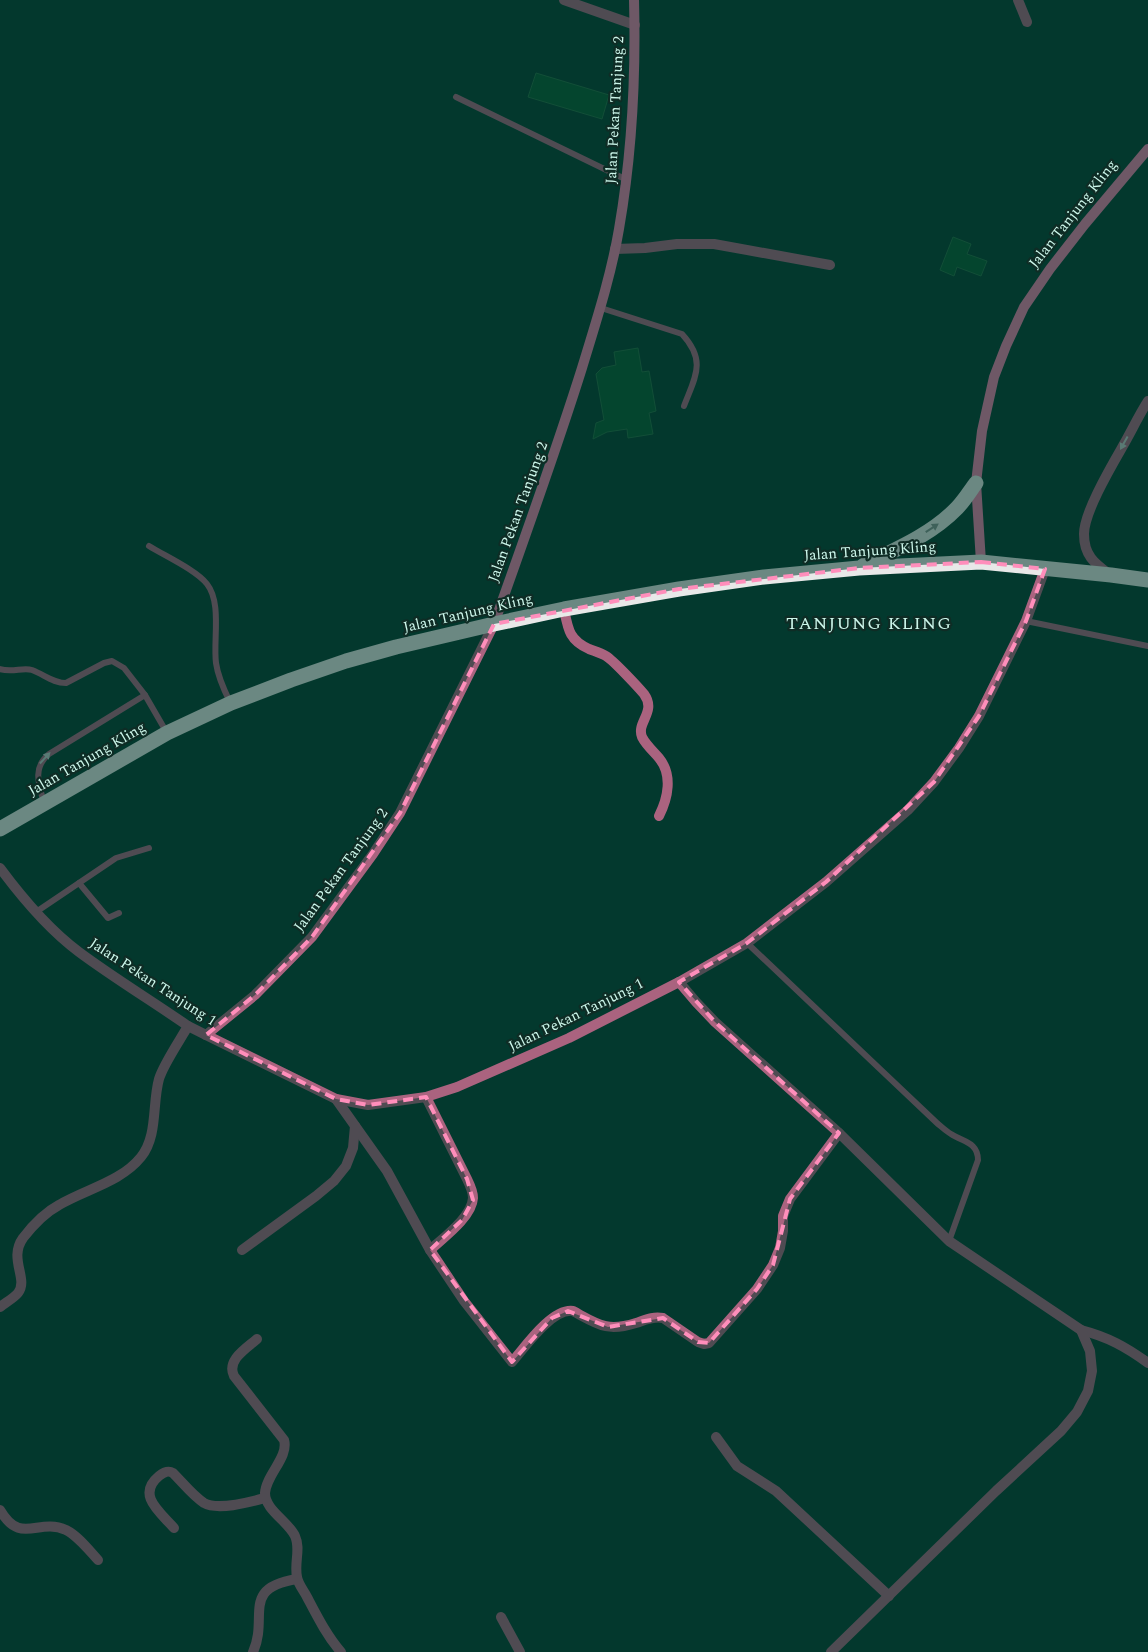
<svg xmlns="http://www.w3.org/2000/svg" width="1148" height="1652" font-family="Spectral,serif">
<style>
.building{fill:#05542f;stroke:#246943}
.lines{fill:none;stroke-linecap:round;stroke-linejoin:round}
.lane{stroke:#aa637f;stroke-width:6}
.street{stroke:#aa637f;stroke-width:10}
.secondary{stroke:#ef7eab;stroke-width:10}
.highway{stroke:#e8e8e8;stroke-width:15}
.oneway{fill:#c2caca}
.oneway2{fill:#869390}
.marked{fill:none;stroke:#ff8ebb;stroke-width:4;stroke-dasharray:10 6;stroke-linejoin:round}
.labels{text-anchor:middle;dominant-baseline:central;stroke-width:4.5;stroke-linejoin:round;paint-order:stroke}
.street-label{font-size:15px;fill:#ccf6ea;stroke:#0f2c25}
.quarter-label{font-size:18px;letter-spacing:1px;fill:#ccf6ea;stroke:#0f2c25}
</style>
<rect width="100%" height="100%" fill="#03392e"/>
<!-- building -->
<g class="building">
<path d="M 536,73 L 609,95 L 602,119 L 528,97 Z"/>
<path d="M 953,237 L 971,244 L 967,254 L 987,261 L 981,276 L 957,267 L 954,276 L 940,270 Z"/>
<path d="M 638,348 L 642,372 L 649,371 L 656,411 L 649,413 L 653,434 L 628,438 L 627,429 L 607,432 L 593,439 L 596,423 L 604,420 L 596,374 L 602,368 L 616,365 L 614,352 Z"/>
</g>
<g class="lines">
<!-- lane -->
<g class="lane">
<path d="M 456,97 L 627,180"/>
<path d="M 601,308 L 682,334 C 707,361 695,377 684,406"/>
<path d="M 149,546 C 165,556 196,570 207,584 C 222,603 213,640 216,663 C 218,677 224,690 230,702"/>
<path d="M 1026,621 L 1148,646"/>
<path d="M 0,669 C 12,673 23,667 32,670 C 45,675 53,683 66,683 L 104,663 L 112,661 L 124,668 L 145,695"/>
<path d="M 44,803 C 39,785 32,768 49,754 L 145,695 L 167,733"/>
<path d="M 79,883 L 108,918 L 119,913"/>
<path d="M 36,912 L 116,858 L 149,848"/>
<path d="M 747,943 L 938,1124 C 942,1127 946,1131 951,1134 C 963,1142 978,1142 978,1160 L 949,1241"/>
</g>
<!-- street -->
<g class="street">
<path d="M 564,0 L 635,25"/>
<path d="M 1018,0 L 1027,22"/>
<path d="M 615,249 L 645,248 L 677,244 L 714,244 L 830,265"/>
<path d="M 1109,574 C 1094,563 1084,555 1084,534 C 1084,512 1112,465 1124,444 C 1132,430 1139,415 1148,401"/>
<path d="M 564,609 C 568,629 569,640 589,649 C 594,651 601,653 606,656 C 614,661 638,687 644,694 C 657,712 636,722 642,737 C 646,745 654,752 659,758 C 673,775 668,798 659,816"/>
<path d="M 0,868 C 23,899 48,929 79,952 C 114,978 152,1001 188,1026 L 206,1035 L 336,1099 L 368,1105 L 426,1097 L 457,1087 L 569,1038 L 679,982 L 747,943 L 826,882 L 908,810 L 934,782 L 959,748 L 979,716 L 1026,621 L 1045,569"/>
<path d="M 679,982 L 696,1002 L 715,1022 L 839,1133 L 949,1241 L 1081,1330 C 1108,1337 1126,1347 1148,1363"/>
<path d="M 206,1035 L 255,995 L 312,937 L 373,854 L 400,813 L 494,624"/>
<path d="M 426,1097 L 467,1179 C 470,1185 473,1192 473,1198 C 472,1217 443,1238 430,1250"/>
<path d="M 336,1099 L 387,1171 L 430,1250 L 464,1301 L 512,1362 C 525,1347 552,1308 573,1311 C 599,1325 607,1332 636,1323 C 645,1320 653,1316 663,1318 L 698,1342 L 704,1344 L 709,1343 L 757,1289 L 773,1265 L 780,1248 L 783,1231 L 783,1216 L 790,1199 L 839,1133"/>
<path d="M 242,1250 L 316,1196 L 334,1181 L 346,1166 L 353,1148 L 355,1126"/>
<path d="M 0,1307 C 5,1303 14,1298 18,1293 C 29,1279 8,1259 23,1238 C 33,1225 44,1213 59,1205 C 86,1189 121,1182 141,1157 C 158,1136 152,1104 159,1079 C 163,1065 180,1040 188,1026"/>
<path d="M 257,1339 C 247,1348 226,1360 234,1376 L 284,1440 C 289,1457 266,1475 265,1493 C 265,1510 288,1521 295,1536 C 301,1549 294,1562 297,1577 C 298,1584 304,1591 307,1597 C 317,1616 327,1636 341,1652"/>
<path d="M 716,1437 L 737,1466 L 776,1491 L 889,1596"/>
<path d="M 0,1510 C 21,1546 38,1517 66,1530 C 78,1536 88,1549 98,1560"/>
<path d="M 174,1528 C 160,1512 136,1495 159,1476 C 164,1472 168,1470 173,1473 C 183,1483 193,1496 204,1503 C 218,1511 250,1502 265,1498"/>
<path d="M 501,1617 L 520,1652"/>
<path d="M 253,1652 C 269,1617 240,1588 297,1579"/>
<path d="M 831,1652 L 996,1491 L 1061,1431 L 1077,1412 L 1088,1391 L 1092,1371 L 1090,1351 L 1081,1330"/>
</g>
<!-- secondary -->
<g class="secondary">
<path d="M 981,562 L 976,483 L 982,431 L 994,377 L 1006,346 L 1024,307 L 1050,269 L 1085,224 L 1148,149"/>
<path d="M 494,624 C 524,539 555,454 582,368 C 596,322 611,276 619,229 C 632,154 636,77 634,0"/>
</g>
<!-- highway -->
<g class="highway">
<path d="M 864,565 C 897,549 932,534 957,508 C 964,501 970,491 976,483"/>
<path d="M 0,829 L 167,733 L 231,703 L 291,680 L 346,661 L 396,647 L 494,624 L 564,609 L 679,589 L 764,577 L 859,568 L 981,562 L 1111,575 L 1148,580"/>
</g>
</g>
<!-- one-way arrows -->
<defs><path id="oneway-solid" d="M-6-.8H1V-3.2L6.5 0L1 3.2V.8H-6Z" transform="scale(1.25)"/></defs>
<g class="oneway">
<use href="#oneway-solid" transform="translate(1124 443) rotate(119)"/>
<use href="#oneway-solid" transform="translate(45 758) rotate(-47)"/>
</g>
<use class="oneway2" href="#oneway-solid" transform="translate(932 528) rotate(-33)"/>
<!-- marked area -->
<path d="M0 0H1148V1652H0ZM 981,562 L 1045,569 L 1026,621 L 979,716 L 934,782 L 826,882 L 747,943 L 679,982 L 715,1022 L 839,1133 L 790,1199 L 773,1265 L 757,1289 L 709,1343 L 698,1342 L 663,1318 L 608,1327 L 568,1311 L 552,1318 L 512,1362 L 430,1250 L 462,1220 L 473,1200 L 467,1179 L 426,1097 L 368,1105 L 336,1099 L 206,1035 L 255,995 L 312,937 L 400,813 L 494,624 L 679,589 L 859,568 Z" fill="#03392e" fill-opacity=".55" fill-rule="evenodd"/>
<path class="marked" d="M 981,562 L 1045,569 L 1026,621 L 979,716 L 934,782 L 826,882 L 747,943 L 679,982 L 715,1022 L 839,1133 L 790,1199 L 773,1265 L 757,1289 L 709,1343 L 698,1342 L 663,1318 L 608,1327 L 568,1311 L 552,1318 L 512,1362 L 430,1250 L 462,1220 L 473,1200 L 467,1179 L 426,1097 L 368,1105 L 336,1099 L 206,1035 L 255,995 L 312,937 L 400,813 L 494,624 L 679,589 L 859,568 Z"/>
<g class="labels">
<!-- street labels -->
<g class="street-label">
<text transform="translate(615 110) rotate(-87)">Jalan Pekan Tanjung 2</text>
<text transform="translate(1073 214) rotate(-52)">Jalan Tanjung Kling</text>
<text transform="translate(518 512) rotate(-70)">Jalan Pekan Tanjung 2</text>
<text transform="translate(870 551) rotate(-4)">Jalan Tanjung Kling</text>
<text transform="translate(468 613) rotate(-13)">Jalan Tanjung Kling</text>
<text transform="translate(87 759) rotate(-30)">Jalan Tanjung Kling</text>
<text transform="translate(341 870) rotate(-54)">Jalan Pekan Tanjung 2</text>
<text transform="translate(153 982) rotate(33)">Jalan Pekan Tanjung 1</text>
<text transform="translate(576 1015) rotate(-26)">Jalan Pekan Tanjung 1</text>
</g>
<!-- quarter labels -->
<g class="quarter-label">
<text x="869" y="623">TANJUNG KLING</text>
</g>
</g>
</svg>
